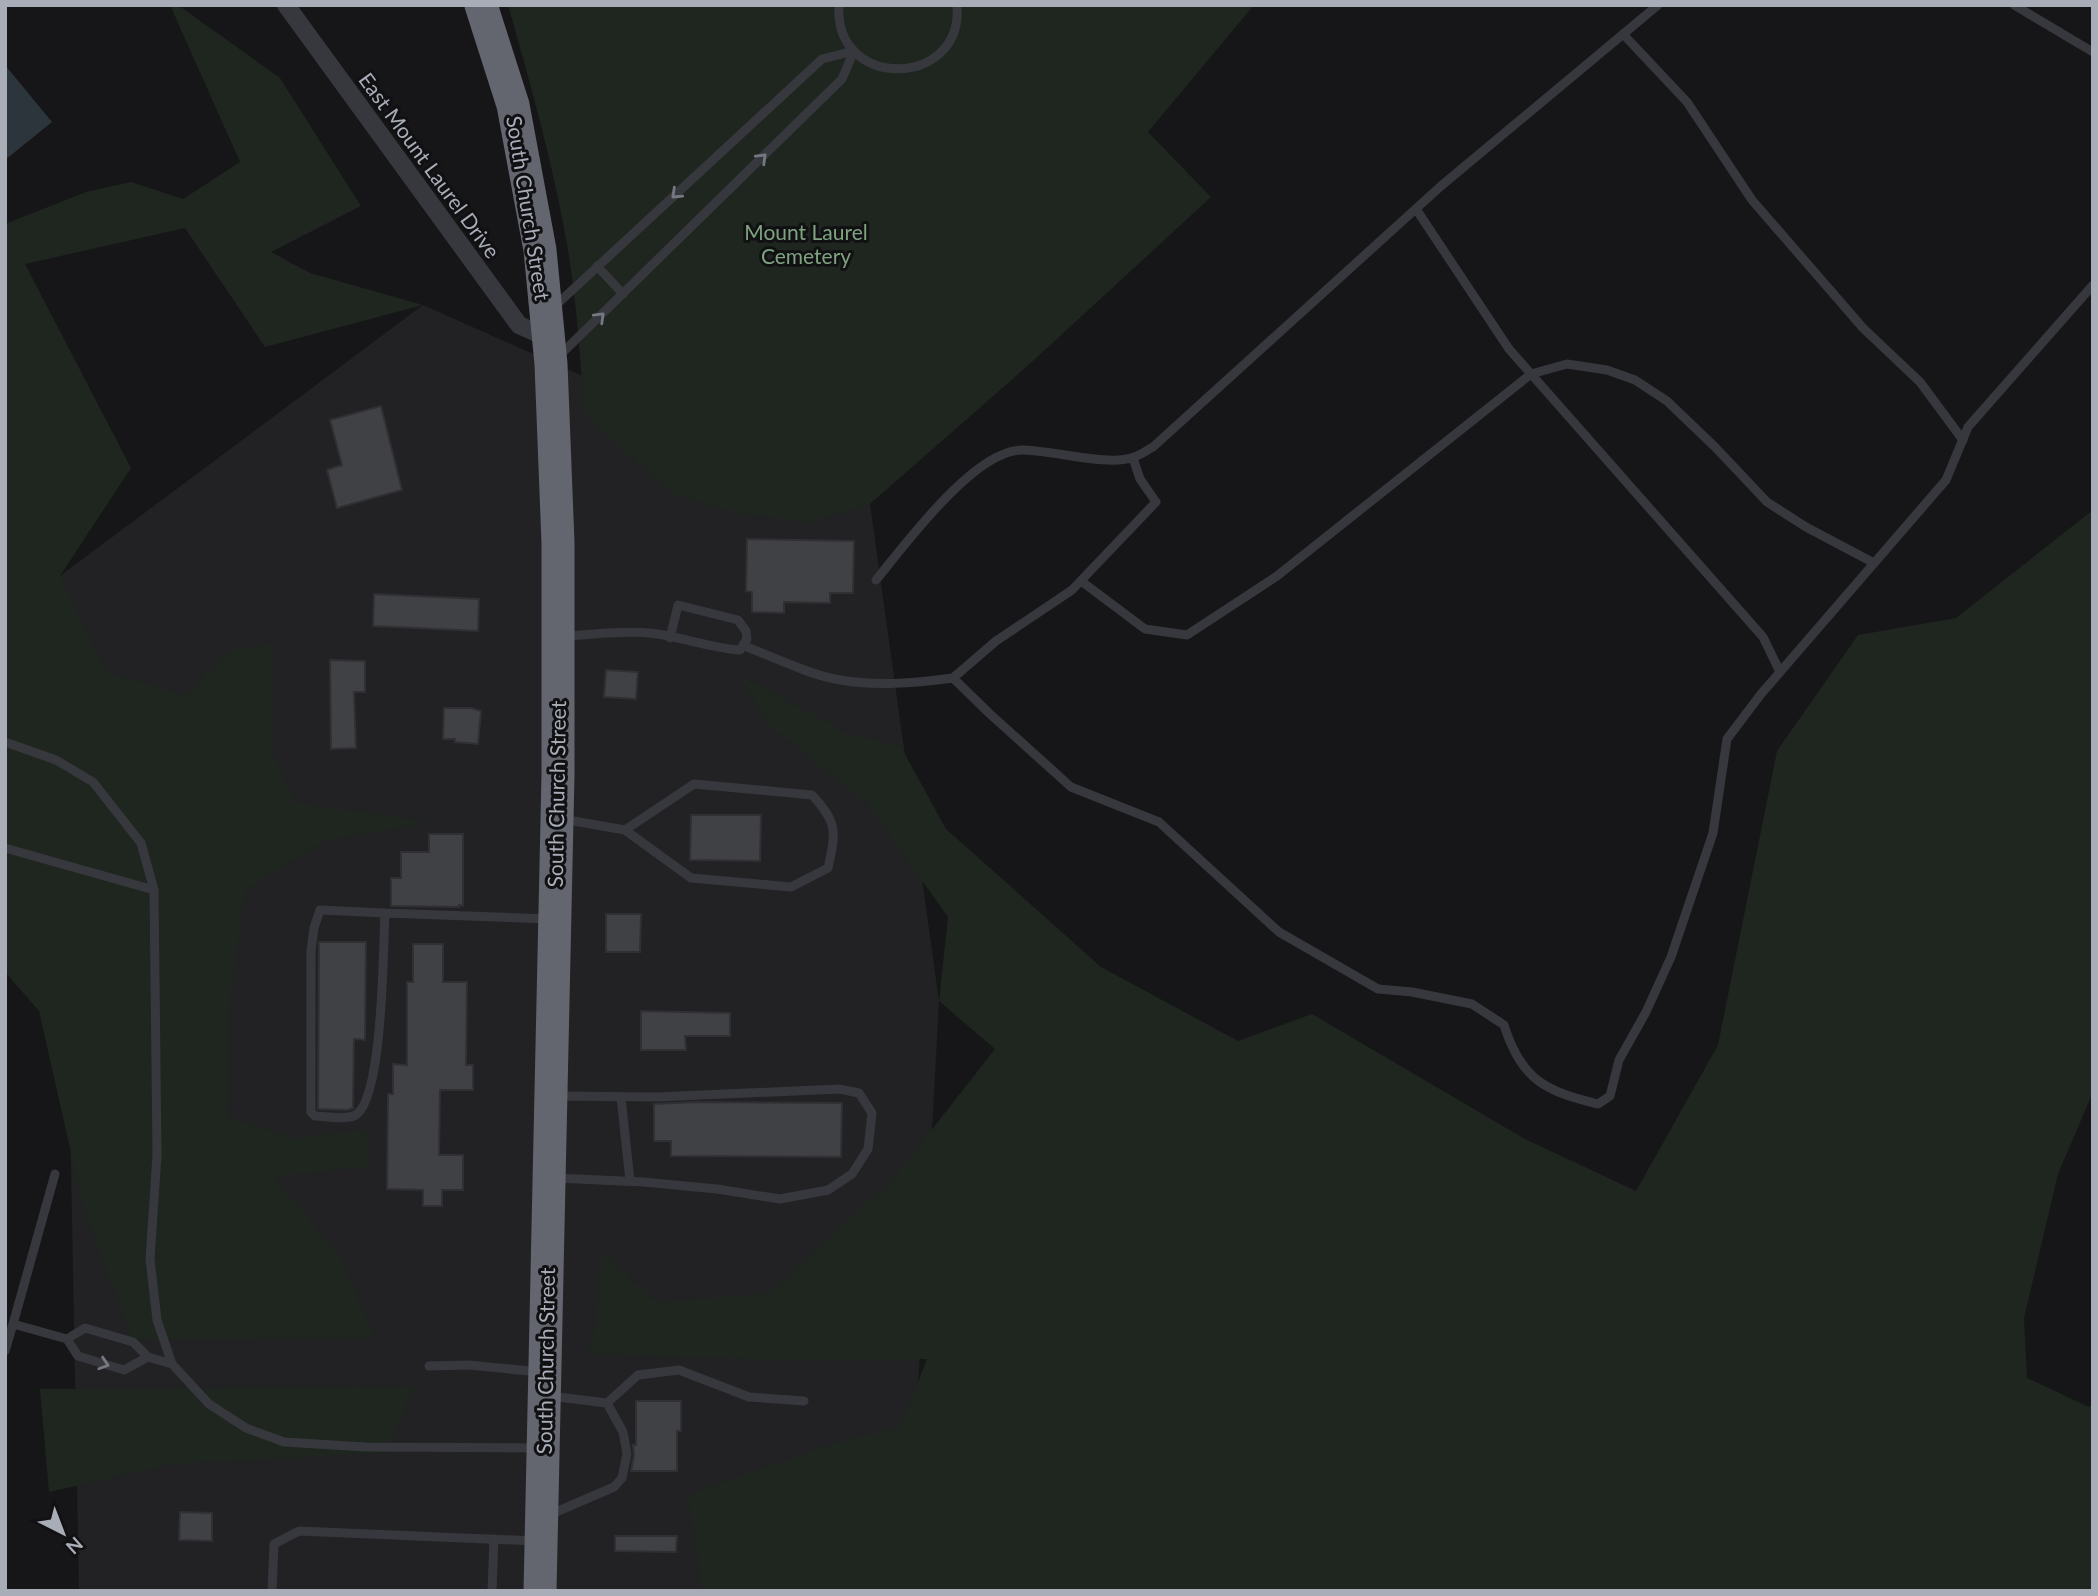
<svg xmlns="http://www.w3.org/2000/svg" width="2098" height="1596" font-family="Lato,sans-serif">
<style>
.built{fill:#222225}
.green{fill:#1e261f}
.water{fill:#2c353c}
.building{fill:#404145;stroke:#303034;stroke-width:2}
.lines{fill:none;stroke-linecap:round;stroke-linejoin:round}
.lane{stroke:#37383d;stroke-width:9}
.street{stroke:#37383d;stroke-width:18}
.highway{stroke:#63666e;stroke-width:33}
.oneway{stroke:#757881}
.labels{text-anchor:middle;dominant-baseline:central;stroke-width:6;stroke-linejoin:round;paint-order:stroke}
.street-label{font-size:21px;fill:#a8adb8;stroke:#111113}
.park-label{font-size:21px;fill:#7fa381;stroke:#111113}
</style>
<rect width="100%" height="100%" fill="#161618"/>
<!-- built -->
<path class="built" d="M 423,305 L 870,504 L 939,1001 L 907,1591 L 79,1591 L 60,576 Z"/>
<!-- green -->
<g class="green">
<path d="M 170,5 L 178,5 L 280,78 L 361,206 L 271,252 L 310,273 L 423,305 L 265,347 L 185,228 L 25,264 L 131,468 L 60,576 L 106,672 L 184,695 L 231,650 L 272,643 L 272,751 L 294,802 L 427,822 L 325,841 L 245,890 L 229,1008 L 227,1117 L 293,1138 L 366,1130 L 371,1166 L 274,1177 L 342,1260 L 375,1338 L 133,1340 L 84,1210 L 39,1011 L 5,972 L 5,224 L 86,192 L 131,182 L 183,199 L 240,162 Z"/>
<path d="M 508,5 L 1254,5 L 1148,132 L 1211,197 L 1033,361 L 870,504 L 808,523 L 733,512 L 671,493 L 584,414 C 580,352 576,289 564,228 C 550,153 529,79 508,5 Z"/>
<path d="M 2093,510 L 2093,1092 L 2058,1174 L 2024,1318 L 2027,1378 L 2089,1407 L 2093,1402 L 2093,1591 L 702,1591 L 688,1495 L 846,1439 L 900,1428 L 927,1359 L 745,1359 L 588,1354 L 596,1321 L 602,1251 L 656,1302 L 768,1294 L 893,1179 L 995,1049 L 939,1001 L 948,917 L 868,805 L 771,726 L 738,675 L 848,733 L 901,747 L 946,829 L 1101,967 L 1238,1041 L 1312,1014 L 1525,1139 L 1636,1191 L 1718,1045 L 1777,751 L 1858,635 L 1956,618 Z"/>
<path d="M 414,1387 L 385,1453 L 173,1464 L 49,1492 L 40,1389 Z"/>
</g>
<!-- water -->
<path class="water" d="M 5,65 L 52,122 L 5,160 Z"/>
<!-- building -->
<g class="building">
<path d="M 381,406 L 402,490 L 337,508 L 327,470 L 342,465 L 330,420 Z"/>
<path d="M 747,539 L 854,541 L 853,593 L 830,593 L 830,603 L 784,602 L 784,613 L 752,612 L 752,592 L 746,591 Z"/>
<path d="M 374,594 L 479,599 L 478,631 L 373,626 Z"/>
<path d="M 330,660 L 365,661 L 365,692 L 354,692 L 356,748 L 331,749 Z"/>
<path d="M 606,670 L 638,672 L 636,699 L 604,697 Z"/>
<path d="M 444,708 L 471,708 L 481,711 L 478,744 L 455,742 L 455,739 L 443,739 Z"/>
<path d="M 691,815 L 761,815 L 760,861 L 690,860 Z"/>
<path d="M 429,834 L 463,834 L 463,906 L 459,905 L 459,907 L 391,906 L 391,878 L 401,878 L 401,852 L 429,852 Z"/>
<path d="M 606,914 L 641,914 L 640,952 L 606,952 Z"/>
<path d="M 319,942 L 366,942 L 365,1040 L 354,1039 L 353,1108 L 347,1110 L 318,1109 Z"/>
<path d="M 413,944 L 443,944 L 443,982 L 467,982 L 466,1065 L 473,1065 L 473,1090 L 440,1090 L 439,1155 L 463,1155 L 463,1190 L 442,1190 L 442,1206 L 423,1206 L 423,1190 L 387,1189 L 388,1094 L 393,1094 L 393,1064 L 407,1065 L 407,982 L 413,982 Z"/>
<path d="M 641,1011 L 730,1013 L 730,1036 L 685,1036 L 686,1050 L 641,1050 Z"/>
<path d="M 696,1102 L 842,1103 L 841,1157 L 671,1156 L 671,1141 L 654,1141 L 654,1104 Z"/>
<path d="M 636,1401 L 681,1401 L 681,1431 L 677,1431 L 677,1471 L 631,1471 L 634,1455 L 633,1445 L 636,1445 Z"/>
<path d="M 180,1512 L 212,1513 L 212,1541 L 179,1540 Z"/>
<path d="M 615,1536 L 677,1536 L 676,1552 L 615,1551 Z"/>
</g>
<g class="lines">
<!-- lane -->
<g class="lane">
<path d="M 839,5 C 833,91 964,89 957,5"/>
<path d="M 2014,5 L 2093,52"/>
<path d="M 1623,34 L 1687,102 L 1752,200 L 1863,328 L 1920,382 L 1963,440"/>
<path d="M 1416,209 L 1509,349 L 1763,637 L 1780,672"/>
<path d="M 597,266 L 623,294"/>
<path d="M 555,306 L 822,59 L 854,51 L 842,79 L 559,356"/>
<path d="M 876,580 C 905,545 974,450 1022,450 C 1053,450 1108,467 1134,457 C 1141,455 1147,450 1153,447 L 1441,186 L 1658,5"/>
<path d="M 1081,581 L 1145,629 L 1187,635 L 1277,576 L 1531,374 L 1567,364 L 1607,370 L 1635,380 L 1667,401 L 1715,447 L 1767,502 L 1806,527 L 1874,563"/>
<path d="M 563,636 C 590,635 623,630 649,633 C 680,636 709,648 740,650 L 747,639 L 746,631 L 738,620 L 678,605 L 670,638"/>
<path d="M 744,646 C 772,656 807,674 835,679 C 874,687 915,683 953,678 L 990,714 L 1071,787 L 1159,822 L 1279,932 L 1378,989 L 1412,992 L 1472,1004 L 1504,1025 C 1521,1079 1544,1091 1598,1104 L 1610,1096 L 1619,1060 L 1646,1012 L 1671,957 L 1713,833 L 1727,739 L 1761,694 L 1946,480 L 1968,427 L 2093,285"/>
<path d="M 953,678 L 996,641 L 1072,590 L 1156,502 L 1140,479 L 1133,458"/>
<path d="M 5,742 L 56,760 L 93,782 L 141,843 L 154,890 L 157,1155 L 150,1259 L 157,1320 L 172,1364 L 209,1404 L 246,1428 L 284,1442 L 366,1447 L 538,1448"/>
<path d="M 562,819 L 625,830 L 691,878 L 791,887 L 828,868 C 836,832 838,823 812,795 L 694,784 L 625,830"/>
<path d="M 5,848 L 154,890"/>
<path d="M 385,913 L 320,910 L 314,928 L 311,950 L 311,1112 L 315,1116 C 326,1116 349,1121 357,1114 C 383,1093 383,950 385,913 L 549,919"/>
<path d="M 621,1097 L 630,1181"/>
<path d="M 556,1178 L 643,1182 L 717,1189 L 780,1199 L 828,1190 L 852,1174 L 868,1149 L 872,1113 L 859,1093 L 839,1089 L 657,1097 L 556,1096"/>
<path d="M 13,1324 L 55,1174"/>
<path d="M 67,1339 L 85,1328 L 133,1342 L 148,1357 L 172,1364"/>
<path d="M 5,1351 L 13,1324 L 67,1339 L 78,1356 L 124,1370 L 148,1357"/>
<path d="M 429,1366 L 468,1365 L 540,1372"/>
<path d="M 549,1396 L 607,1403 L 638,1375 L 679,1370 L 749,1397 L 804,1401"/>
<path d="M 549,1515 L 614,1487 L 622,1478 L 627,1454 L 623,1432 L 607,1403"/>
<path d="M 272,1591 L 274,1544 L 299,1531 L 536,1541"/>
<path d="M 492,1591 L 494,1539"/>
</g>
<!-- street -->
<path class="street" d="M 286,5 L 519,325 L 548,338"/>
<!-- highway -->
<path class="highway" d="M 481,5 L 513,105 L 540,250 L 551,364 L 558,543 L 558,774 L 540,1591"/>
</g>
<!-- one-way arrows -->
<defs><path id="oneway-chevron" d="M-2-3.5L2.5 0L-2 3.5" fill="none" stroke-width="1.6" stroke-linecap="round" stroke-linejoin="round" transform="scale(1.75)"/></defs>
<g class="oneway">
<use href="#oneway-chevron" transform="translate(762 158) rotate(-44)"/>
<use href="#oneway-chevron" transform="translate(676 194) rotate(137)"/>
<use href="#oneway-chevron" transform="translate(600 317) rotate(-44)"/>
<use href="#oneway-chevron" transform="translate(104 1364) rotate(18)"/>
</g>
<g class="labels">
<!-- street labels -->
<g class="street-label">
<text transform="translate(430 165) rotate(54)">East Mount Laurel Drive</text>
<text transform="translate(529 208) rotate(81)">South Church Street</text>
<text transform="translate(556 794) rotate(-89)">South Church Street</text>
<text transform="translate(545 1361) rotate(-89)">South Church Street</text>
</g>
<!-- park labels -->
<g class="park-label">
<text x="806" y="231">Mount Laurel<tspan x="806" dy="24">Cemetery</tspan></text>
</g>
</g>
<!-- border -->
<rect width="2098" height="1596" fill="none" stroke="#a8adb8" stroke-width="14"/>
<!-- north arrow -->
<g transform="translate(63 1533) rotate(138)" stroke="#111113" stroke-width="5" paint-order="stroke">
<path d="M0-5L12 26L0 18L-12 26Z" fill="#a8adb8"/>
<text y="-10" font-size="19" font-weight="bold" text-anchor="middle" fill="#a8adb8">N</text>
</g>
</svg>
